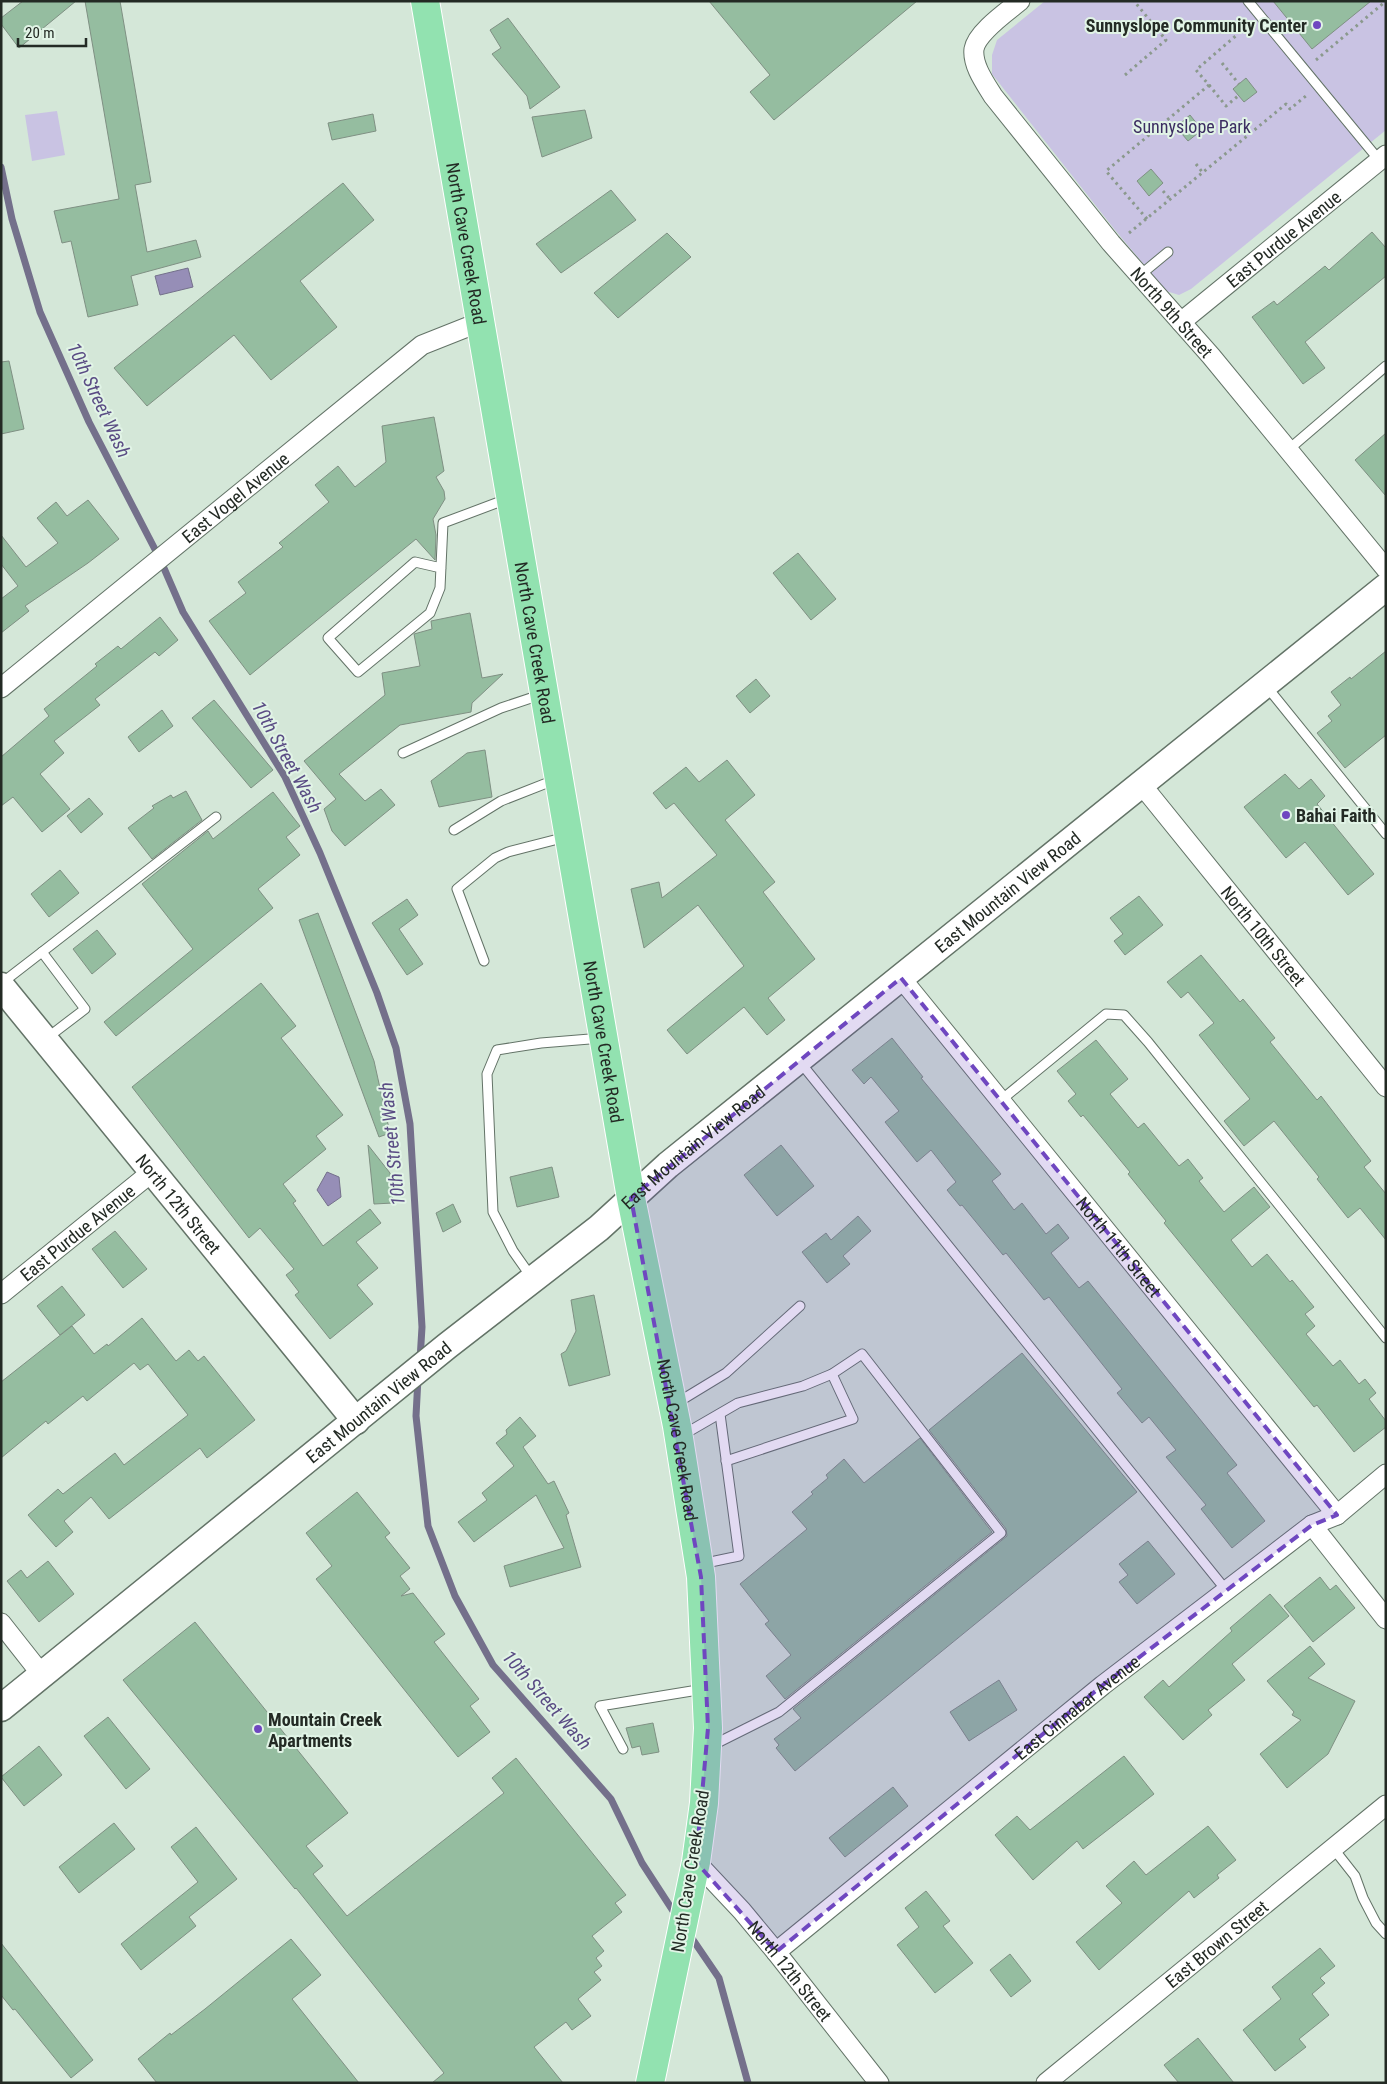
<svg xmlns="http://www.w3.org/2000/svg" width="1387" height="2084" font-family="'Roboto Condensed',sans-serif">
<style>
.green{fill:#c9c3e3}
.water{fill:#968eb7;stroke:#74708b}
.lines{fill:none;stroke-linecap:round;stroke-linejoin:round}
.stream{stroke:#74708b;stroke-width:7}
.building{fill:#95bda0;stroke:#7f9083}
.lane-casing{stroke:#637367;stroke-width:11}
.street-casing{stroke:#637367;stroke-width:21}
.secondary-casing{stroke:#637367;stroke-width:29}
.primary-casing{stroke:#fff;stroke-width:30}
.path{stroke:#8b998d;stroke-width:3;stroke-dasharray:2.5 4;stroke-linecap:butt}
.lane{stroke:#fff;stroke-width:9}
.street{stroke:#fff;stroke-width:19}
.secondary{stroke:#fff;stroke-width:26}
.primary{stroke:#92e2b0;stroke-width:28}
.marked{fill:#6f47c0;fill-opacity:0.2;stroke:#6f47c0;stroke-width:4;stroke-dasharray:10 6;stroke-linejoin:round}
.poi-dot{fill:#6f47c0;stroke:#e1f4e6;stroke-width:2}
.labels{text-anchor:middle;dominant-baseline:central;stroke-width:4;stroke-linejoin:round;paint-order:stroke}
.poi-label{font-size:18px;font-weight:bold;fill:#232a24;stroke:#e1f4e6;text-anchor:start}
.park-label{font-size:18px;fill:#3c2d62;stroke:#e1f4e6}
.street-label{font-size:18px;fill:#232a24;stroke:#e1f4e6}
.water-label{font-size:19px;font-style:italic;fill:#5a4c84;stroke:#e1f4e6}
</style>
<rect width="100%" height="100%" fill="#d4e7d8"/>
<!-- green -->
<g class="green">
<path d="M 1045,1 L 1386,1 L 1386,130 L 1191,289 L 1179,295 L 1166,291 L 1115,230 L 992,74 L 992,55 L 997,40 Z"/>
<path d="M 57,111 L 65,155 L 32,161 L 25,115 Z"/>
</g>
<!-- water -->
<g class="water">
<path d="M 188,268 L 193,287 L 160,295 L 155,276 Z"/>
<path d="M 327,1172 L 339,1177 L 341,1197 L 328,1206 L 317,1190 Z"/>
</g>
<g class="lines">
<!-- stream -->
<g class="stream">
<path d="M 1,167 L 12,219 L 40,312 L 89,422 L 160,559 L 183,612 L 285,777 L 320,853 L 377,993 L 396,1048 L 410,1124 L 422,1327 L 420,1360"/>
<path d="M 418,1378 L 416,1416 L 428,1526 L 455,1596 L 493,1665 L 611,1799 L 642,1863 L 677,1917"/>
<path d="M 689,1934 L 719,1978 L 748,2083"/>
</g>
</g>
<!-- building -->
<g class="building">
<path d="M 23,1 L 76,1 L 19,48 L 1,24 L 1,18 Z"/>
<path d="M 85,1 L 120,1 L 151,182 L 135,185 L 147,252 L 196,240 L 201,257 L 131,276 L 138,305 L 88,317 L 71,241 L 62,243 L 54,211 L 119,199 Z"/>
<path d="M 709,1 L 917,1 L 774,120 L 750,92 L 770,75 Z"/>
<path d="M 1273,1 L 1371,1 L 1312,49 Z"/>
<path d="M 508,18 L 560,87 L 530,109 L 527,96 L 492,54 L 501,48 L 490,30 Z"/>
<path d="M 1246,78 L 1257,92 L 1244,102 L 1233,89 Z"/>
<path d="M 585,110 L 592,138 L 542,157 L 532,117 Z"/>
<path d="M 373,114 L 376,131 L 332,140 L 328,123 Z"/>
<path d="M 1190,115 L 1202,130 L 1188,141 L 1176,127 Z"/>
<path d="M 1151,169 L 1163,183 L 1149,196 L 1137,181 Z"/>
<path d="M 343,183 L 374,220 L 300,281 L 337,327 L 271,380 L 234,335 L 147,406 L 114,368 Z"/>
<path d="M 611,190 L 636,220 L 561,273 L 536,244 Z"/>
<path d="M 1372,232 L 1386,248 L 1386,276 L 1305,342 L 1325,368 L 1303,384 L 1252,317 L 1274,301 L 1277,305 L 1325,266 L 1329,270 Z"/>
<path d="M 667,233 L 691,257 L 618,318 L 594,293 Z"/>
<path d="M 9,361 L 24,429 L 1,434 L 1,362 Z"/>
<path d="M 434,417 L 444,471 L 436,477 L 444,491 L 445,499 L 433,519 L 436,535 L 435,560 L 416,539 L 250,675 L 209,621 L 246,593 L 238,582 L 283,547 L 279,543 L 329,502 L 315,485 L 338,466 L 355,487 L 386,462 L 382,426 Z"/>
<path d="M 1386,433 L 1386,496 L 1355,460 Z"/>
<path d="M 88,500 L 119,539 L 88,563 L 25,606 L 29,611 L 1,633 L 1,599 L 18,586 L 1,564 L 1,535 L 26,567 L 58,543 L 37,518 L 56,502 L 67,516 Z"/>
<path d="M 798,553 L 836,599 L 811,620 L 773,573 Z"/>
<path d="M 470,613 L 482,678 L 503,674 L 472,703 L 471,712 L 400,725 L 339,774 L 365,801 L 381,789 L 395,805 L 345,846 L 332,831 L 324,809 L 336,799 L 304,761 L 385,695 L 382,673 L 420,666 L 414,634 L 432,629 L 431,621 Z"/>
<path d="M 160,617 L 178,640 L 159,656 L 155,652 L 95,699 L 100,705 L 54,741 L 64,753 L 40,774 L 70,809 L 42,832 L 13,797 L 1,806 L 1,757 L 49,716 L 44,709 L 97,666 L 95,664 L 118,646 L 121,649 Z"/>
<path d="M 1386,651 L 1386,735 L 1345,768 L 1317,733 L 1332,721 L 1328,716 L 1341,705 L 1331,692 L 1350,677 L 1351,679 Z"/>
<path d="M 756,679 L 770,696 L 750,713 L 736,696 Z"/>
<path d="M 214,700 L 273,770 L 251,788 L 192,718 Z"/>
<path d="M 162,710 L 173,726 L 139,752 L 128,737 Z"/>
<path d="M 485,750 L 492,797 L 439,807 L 431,781 L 467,753 Z"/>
<path d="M 727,760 L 755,795 L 725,820 L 775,882 L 763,892 L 815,959 L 768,998 L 785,1020 L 767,1035 L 744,1007 L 687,1054 L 667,1030 L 744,966 L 698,905 L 644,948 L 631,889 L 659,882 L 662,898 L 717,855 L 674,803 L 666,809 L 653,793 L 686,767 L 699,782 Z"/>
<path d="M 1285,774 L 1299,789 L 1311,779 L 1325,796 L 1317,804 L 1374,874 L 1348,895 L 1305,842 L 1286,858 L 1244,807 Z"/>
<path d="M 186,791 L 202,820 L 152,859 L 128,828 L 154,808 L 152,806 L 171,795 L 173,798 Z"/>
<path d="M 273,792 L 300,826 L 286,837 L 300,855 L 258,889 L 273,908 L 116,1036 L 104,1022 L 193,949 L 142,884 L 208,831 L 213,839 Z"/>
<path d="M 89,798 L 103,814 L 81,833 L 67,816 Z"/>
<path d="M 60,870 L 79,893 L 49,917 L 31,894 Z"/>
<path d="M 1139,896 L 1163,925 L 1125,955 L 1114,941 L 1123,934 L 1110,918 Z"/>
<path d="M 407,899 L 418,915 L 399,929 L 423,964 L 407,975 L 372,923 Z"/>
<path d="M 318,913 L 374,1061 L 390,1133 L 379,1137 L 299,920 Z"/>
<path d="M 97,930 L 116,954 L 92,974 L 73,949 Z"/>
<path d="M 1201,955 L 1240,1002 L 1243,999 L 1275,1038 L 1270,1042 L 1317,1100 L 1321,1096 L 1371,1161 L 1364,1167 L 1386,1194 L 1386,1240 L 1360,1208 L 1348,1218 L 1317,1179 L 1319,1177 L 1274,1121 L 1244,1146 L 1224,1121 L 1250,1099 L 1199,1035 L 1214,1023 L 1188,992 L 1181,998 L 1167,982 Z"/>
<path d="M 261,983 L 296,1026 L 281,1038 L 343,1115 L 316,1136 L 326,1149 L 283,1184 L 296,1201 L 293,1203 L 323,1246 L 370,1209 L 381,1223 L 356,1242 L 378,1268 L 357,1285 L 373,1304 L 330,1339 L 295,1295 L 299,1292 L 286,1275 L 294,1269 L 260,1228 L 249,1238 L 132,1087 Z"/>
<path d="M 892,1038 L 923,1077 L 921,1078 L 1001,1174 L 992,1181 L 1014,1210 L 1022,1203 L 1046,1234 L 1058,1224 L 1069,1238 L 1051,1253 L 1079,1288 L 1088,1281 L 1237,1465 L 1227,1473 L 1265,1521 L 1232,1548 L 1201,1509 L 1206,1505 L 1166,1457 L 1176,1450 L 1149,1417 L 1142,1423 L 1117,1393 L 1122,1389 L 1049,1297 L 1044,1300 L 1006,1253 L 1003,1255 L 962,1205 L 960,1206 L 947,1190 L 956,1182 L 931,1150 L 917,1162 L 885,1122 L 899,1111 L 871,1077 L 864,1084 L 852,1070 Z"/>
<path d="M 1096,1040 L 1128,1079 L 1110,1094 L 1138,1128 L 1144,1123 L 1179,1166 L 1188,1159 L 1203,1178 L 1199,1181 L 1224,1212 L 1254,1187 L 1270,1207 L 1231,1240 L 1252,1267 L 1267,1254 L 1290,1282 L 1292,1280 L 1314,1307 L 1305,1314 L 1315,1326 L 1306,1334 L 1333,1366 L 1340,1360 L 1359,1384 L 1365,1379 L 1376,1393 L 1369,1399 L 1386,1421 L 1386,1427 L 1354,1452 L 1317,1405 L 1314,1407 L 1164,1223 L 1166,1221 L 1128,1174 L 1130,1172 L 1083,1115 L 1081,1117 L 1068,1101 L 1076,1094 L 1057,1071 Z"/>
<path d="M 368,1145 L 390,1173 L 393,1203 L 374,1204 Z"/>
<path d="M 781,1145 L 814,1186 L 777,1216 L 744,1175 Z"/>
<path d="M 552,1167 L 559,1197 L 517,1207 L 510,1177 Z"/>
<path d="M 453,1204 L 461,1222 L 443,1232 L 436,1213 Z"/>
<path d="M 858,1216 L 871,1231 L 843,1256 L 850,1264 L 827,1283 L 802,1252 L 826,1233 L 831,1240 Z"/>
<path d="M 115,1231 L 147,1269 L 123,1288 L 92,1249 Z"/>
<path d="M 62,1286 L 85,1315 L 60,1335 L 37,1306 Z"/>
<path d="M 594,1295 L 610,1375 L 569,1386 L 561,1354 L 566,1351 L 576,1331 L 571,1300 Z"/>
<path d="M 142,1318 L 176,1361 L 189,1350 L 198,1361 L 204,1356 L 255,1420 L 207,1458 L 200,1448 L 109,1519 L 91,1497 L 64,1521 L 73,1532 L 56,1547 L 28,1515 L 58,1489 L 63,1494 L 115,1453 L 124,1465 L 188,1415 L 148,1364 L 140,1370 L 134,1363 L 87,1401 L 83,1396 L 48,1424 L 46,1421 L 1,1458 L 1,1382 L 72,1326 L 94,1354 L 107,1344 L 108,1346 Z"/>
<path d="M 1022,1353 L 1137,1492 L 795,1771 L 776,1748 L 779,1745 L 774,1739 L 801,1718 L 793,1709 L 1007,1536 L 1006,1529 L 929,1430 Z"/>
<path d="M 520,1417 L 536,1436 L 523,1447 L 548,1484 L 554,1481 L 569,1513 L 566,1515 L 581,1567 L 510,1587 L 504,1566 L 564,1548 L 536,1495 L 474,1542 L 458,1522 L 487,1500 L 482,1493 L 514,1466 L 496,1443 L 507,1434 L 506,1430 Z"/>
<path d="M 920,1438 L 992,1532 L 785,1699 L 766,1676 L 791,1655 L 765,1624 L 769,1621 L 740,1584 L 807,1529 L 792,1512 L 813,1494 L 811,1492 L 828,1478 L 826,1475 L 844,1459 L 864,1483 Z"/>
<path d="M 357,1492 L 390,1533 L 385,1537 L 410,1568 L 400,1576 L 410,1589 L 401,1596 L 413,1593 L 445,1634 L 434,1642 L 479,1699 L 470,1706 L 490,1732 L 458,1757 L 316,1579 L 332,1566 L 306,1533 Z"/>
<path d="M 1148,1541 L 1175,1574 L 1137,1604 L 1119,1582 L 1128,1575 L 1119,1564 Z"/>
<path d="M 48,1561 L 74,1594 L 39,1622 L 7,1581 L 21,1570 L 27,1578 Z"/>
<path d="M 1320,1577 L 1330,1590 L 1336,1585 L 1355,1608 L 1313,1642 L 1284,1606 Z"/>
<path d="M 1270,1594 L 1289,1616 L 1232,1664 L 1245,1680 L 1208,1710 L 1212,1715 L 1183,1740 L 1144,1697 L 1163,1680 L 1169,1687 L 1232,1631 L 1230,1628 Z"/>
<path d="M 195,1622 L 348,1813 L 306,1846 L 323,1866 L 313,1874 L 347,1916 L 504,1793 L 492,1778 L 516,1758 L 626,1895 L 615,1903 L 622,1912 L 592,1936 L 604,1951 L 596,1958 L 602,1966 L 594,1972 L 601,1980 L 578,1999 L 591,2016 L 572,2030 L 566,2022 L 534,2047 L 563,2083 L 432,2083 L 444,2073 L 296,1888 L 295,1889 L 123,1680 Z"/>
<path d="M 1310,1646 L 1325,1664 L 1308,1678 L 1355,1701 L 1328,1754 L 1287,1788 L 1260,1754 L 1301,1720 L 1292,1715 L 1294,1712 L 1267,1681 Z"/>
<path d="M 999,1680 L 1017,1710 L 969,1741 L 950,1712 Z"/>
<path d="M 108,1717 L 150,1769 L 126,1789 L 84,1736 Z"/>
<path d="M 653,1723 L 659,1752 L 642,1755 L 640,1746 L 632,1748 L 626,1728 Z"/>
<path d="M 39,1746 L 62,1775 L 24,1806 L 1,1777 Z"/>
<path d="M 1124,1756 L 1154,1794 L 1083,1849 L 1077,1841 L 1033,1880 L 995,1835 L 1017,1816 L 1030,1830 Z"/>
<path d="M 893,1787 L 908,1806 L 845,1857 L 829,1838 Z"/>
<path d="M 114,1823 L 135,1849 L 79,1893 L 59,1867 Z"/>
<path d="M 1208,1826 L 1236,1860 L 1217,1875 L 1219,1878 L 1194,1898 L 1189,1891 L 1099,1970 L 1076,1942 L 1122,1903 L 1106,1886 L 1134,1861 L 1146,1875 Z"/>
<path d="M 196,1827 L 237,1879 L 189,1917 L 196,1926 L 141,1970 L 121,1944 L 198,1882 L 171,1847 Z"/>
<path d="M 926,1891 L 950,1921 L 943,1926 L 973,1963 L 935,1993 L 897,1945 L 919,1927 L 905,1908 Z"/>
<path d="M 291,1939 L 321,1975 L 292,1999 L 359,2083 L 157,2083 L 138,2059 L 170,2033 L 171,2035 L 205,2009 Z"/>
<path d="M 1,1943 L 93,2060 L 71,2078 L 15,2009 L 13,2010 L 1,1995 Z"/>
<path d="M 1320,1948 L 1335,1966 L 1320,1978 L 1325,1983 L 1312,1994 L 1329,2015 L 1299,2039 L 1306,2047 L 1275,2071 L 1243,2030 L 1281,1999 L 1272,1987 Z"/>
<path d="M 1010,1954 L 1031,1981 L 1011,1997 L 990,1970 Z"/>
<path d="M 1198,2038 L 1234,2083 L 1179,2083 L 1164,2065 Z"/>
</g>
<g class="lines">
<defs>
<g id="lane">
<path d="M 1248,1 L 1379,160"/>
<path d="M 1139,276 L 1168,252"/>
<path d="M 1288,450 L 1386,366"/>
<path d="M 441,568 L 415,562 L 328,638 L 358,672 L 430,613 L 440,588 L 443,523 L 507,499"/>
<path d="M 1267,687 L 1386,834"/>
<path d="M 403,753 L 501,708 L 543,694"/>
<path d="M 454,830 L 501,801 L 557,779"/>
<path d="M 42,952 L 216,817"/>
<path d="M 484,961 L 457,889 L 495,858 L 508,852 L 566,837"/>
<path d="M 2,983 L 42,952 L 85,1009 L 47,1038"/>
<path d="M 800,1062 L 1226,1590"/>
<path d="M 1000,1101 L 1106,1014 L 1124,1015 L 1148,1042 L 1386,1338"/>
<path d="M 532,1278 L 513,1251 L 493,1212 L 487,1074 L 497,1050 L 541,1043 L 602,1038"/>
<path d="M 675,1404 L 726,1373 L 800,1306"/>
<path d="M 681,1436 L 738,1403 L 803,1386 L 832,1374 L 862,1354 L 1001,1533 L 779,1712 L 711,1746"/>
<path d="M 726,1461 L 853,1419 L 832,1374"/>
<path d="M 701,1564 L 739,1556 L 720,1414"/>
<path d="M 623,1749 L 600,1706 L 704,1689"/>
<path d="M 1333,1848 L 1355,1876 L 1363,1898 L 1376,1923 L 1386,1934"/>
</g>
<g id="street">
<path id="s1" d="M 1020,1 C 1008,11 977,32 974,49 C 972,65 985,83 993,96 L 1111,243 L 1211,356 L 1386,569"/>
<path id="s2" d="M 1181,322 L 1386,155"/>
<path id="s3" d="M 1,688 L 422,345 L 480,322"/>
<path id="s4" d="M 1141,784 L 1386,1087"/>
<path id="s5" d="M 901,978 L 1337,1515"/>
<path id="s6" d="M 1,1294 L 152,1172"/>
<path d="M 1312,1525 L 1386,1619"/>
<path d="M 1,1623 L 42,1675"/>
<path id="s7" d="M 696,1862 L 742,1911 L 776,1952 L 879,2083"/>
<path id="s8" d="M 776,1952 L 1103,1685 L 1312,1525 L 1337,1515 L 1386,1474"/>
<path id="s9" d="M 1046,2083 L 1386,1805"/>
</g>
<g id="secondary">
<path id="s10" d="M 1,986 L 356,1421"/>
<path id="s11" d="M 1,1708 L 447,1346 L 599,1228 L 668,1165 L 1386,587"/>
</g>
<g id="primary">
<path id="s12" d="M 425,1 L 631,1198 L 677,1426 L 701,1577 L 708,1728 L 704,1803 L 696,1862 L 650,2083"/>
</g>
</defs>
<!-- lane casing -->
<use href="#lane" class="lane-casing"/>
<!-- street casing -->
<use href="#street" class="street-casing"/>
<!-- secondary casing -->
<use href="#secondary" class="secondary-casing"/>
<!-- primary casing -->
<use href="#primary" class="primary-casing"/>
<!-- path -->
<g class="path">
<path d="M 1316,60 L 1386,1"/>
<path d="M 1222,63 L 1239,84"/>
<path d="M 1125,75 L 1166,40 L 1134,1"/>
<path d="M 1209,85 L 1226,106 L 1238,96"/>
<path d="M 1196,164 L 1203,173"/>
<path d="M 1163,191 L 1170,199"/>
<path d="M 1147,219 L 1106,171 L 1209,85 L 1196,70 L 1238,34"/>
<path d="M 1129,233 L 1286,104 L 1290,109 L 1307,95"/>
</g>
<!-- lane -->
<use href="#lane" class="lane"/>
<!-- street -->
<use href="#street" class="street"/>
<!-- secondary -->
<use href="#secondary" class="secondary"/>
<!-- primary -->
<use href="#primary" class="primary"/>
</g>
<!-- marked area -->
<path class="marked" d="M 901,978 L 1337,1515 L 1312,1525 L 1103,1685 L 776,1952 L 696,1862 L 708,1728 L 701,1577 L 631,1198 Z"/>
<!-- markers -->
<g class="poi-dot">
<circle cx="1317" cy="25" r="5"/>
<circle cx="1286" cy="815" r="5"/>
<circle cx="258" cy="1729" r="5"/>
</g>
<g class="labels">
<!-- poi labels -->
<g class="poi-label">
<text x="1307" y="25" text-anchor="end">Sunnyslope Community Center</text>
<text x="1296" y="815">Bahai Faith</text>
<text x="268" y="1719">Mountain Creek<tspan x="268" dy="21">Apartments</tspan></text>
</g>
<!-- park labels -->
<g class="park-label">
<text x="1192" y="126">Sunnyslope Park</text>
</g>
<!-- street labels -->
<g class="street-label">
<text stroke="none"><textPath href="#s2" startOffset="132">East Purdue Avenue</textPath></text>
<text stroke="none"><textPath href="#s12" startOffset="246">North Cave Creek Road</textPath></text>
<text stroke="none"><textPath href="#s1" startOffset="400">North 9th Street</textPath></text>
<text stroke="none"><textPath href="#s3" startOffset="302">East Vogel Avenue</textPath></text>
<text stroke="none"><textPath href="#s12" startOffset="651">North Cave Creek Road</textPath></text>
<text stroke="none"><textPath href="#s11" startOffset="1296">East Mountain View Road</textPath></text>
<text stroke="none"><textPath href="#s4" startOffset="195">North 10th Street</textPath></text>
<text stroke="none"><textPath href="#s12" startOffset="1056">North Cave Creek Road</textPath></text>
<text stroke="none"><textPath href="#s11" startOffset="891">East Mountain View Road</textPath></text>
<text stroke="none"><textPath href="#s10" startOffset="281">North 12th Street</textPath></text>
<text stroke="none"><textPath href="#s6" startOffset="98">East Purdue Avenue</textPath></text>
<text stroke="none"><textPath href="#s5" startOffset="346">North 11th Street</textPath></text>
<text stroke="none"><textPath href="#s11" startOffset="486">East Mountain View Road</textPath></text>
<text stroke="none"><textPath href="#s12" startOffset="1461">North Cave Creek Road</textPath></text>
<text stroke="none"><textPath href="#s8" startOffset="388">East Cinnabar Avenue</textPath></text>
<text transform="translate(690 1871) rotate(-81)">North Cave Creek Road</text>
<text stroke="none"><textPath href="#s9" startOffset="220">East Brown Street</textPath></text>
<text stroke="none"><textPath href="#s7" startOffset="144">North 12th Street</textPath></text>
</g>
<!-- water labels -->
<g class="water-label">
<text transform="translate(99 400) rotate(65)">10th Street Wash</text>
<text transform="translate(287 757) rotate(61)">10th Street Wash</text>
<text transform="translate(392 1144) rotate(-96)">10th Street Wash</text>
<text transform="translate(547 1700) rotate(49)">10th Street Wash</text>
</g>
</g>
<!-- border -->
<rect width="1387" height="2084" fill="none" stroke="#232a24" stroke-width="5"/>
<!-- scale -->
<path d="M18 38v8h68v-8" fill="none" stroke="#232a24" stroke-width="2.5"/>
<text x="25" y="38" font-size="15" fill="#232a24" stroke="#e1f4e6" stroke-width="4" paint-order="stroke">20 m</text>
</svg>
